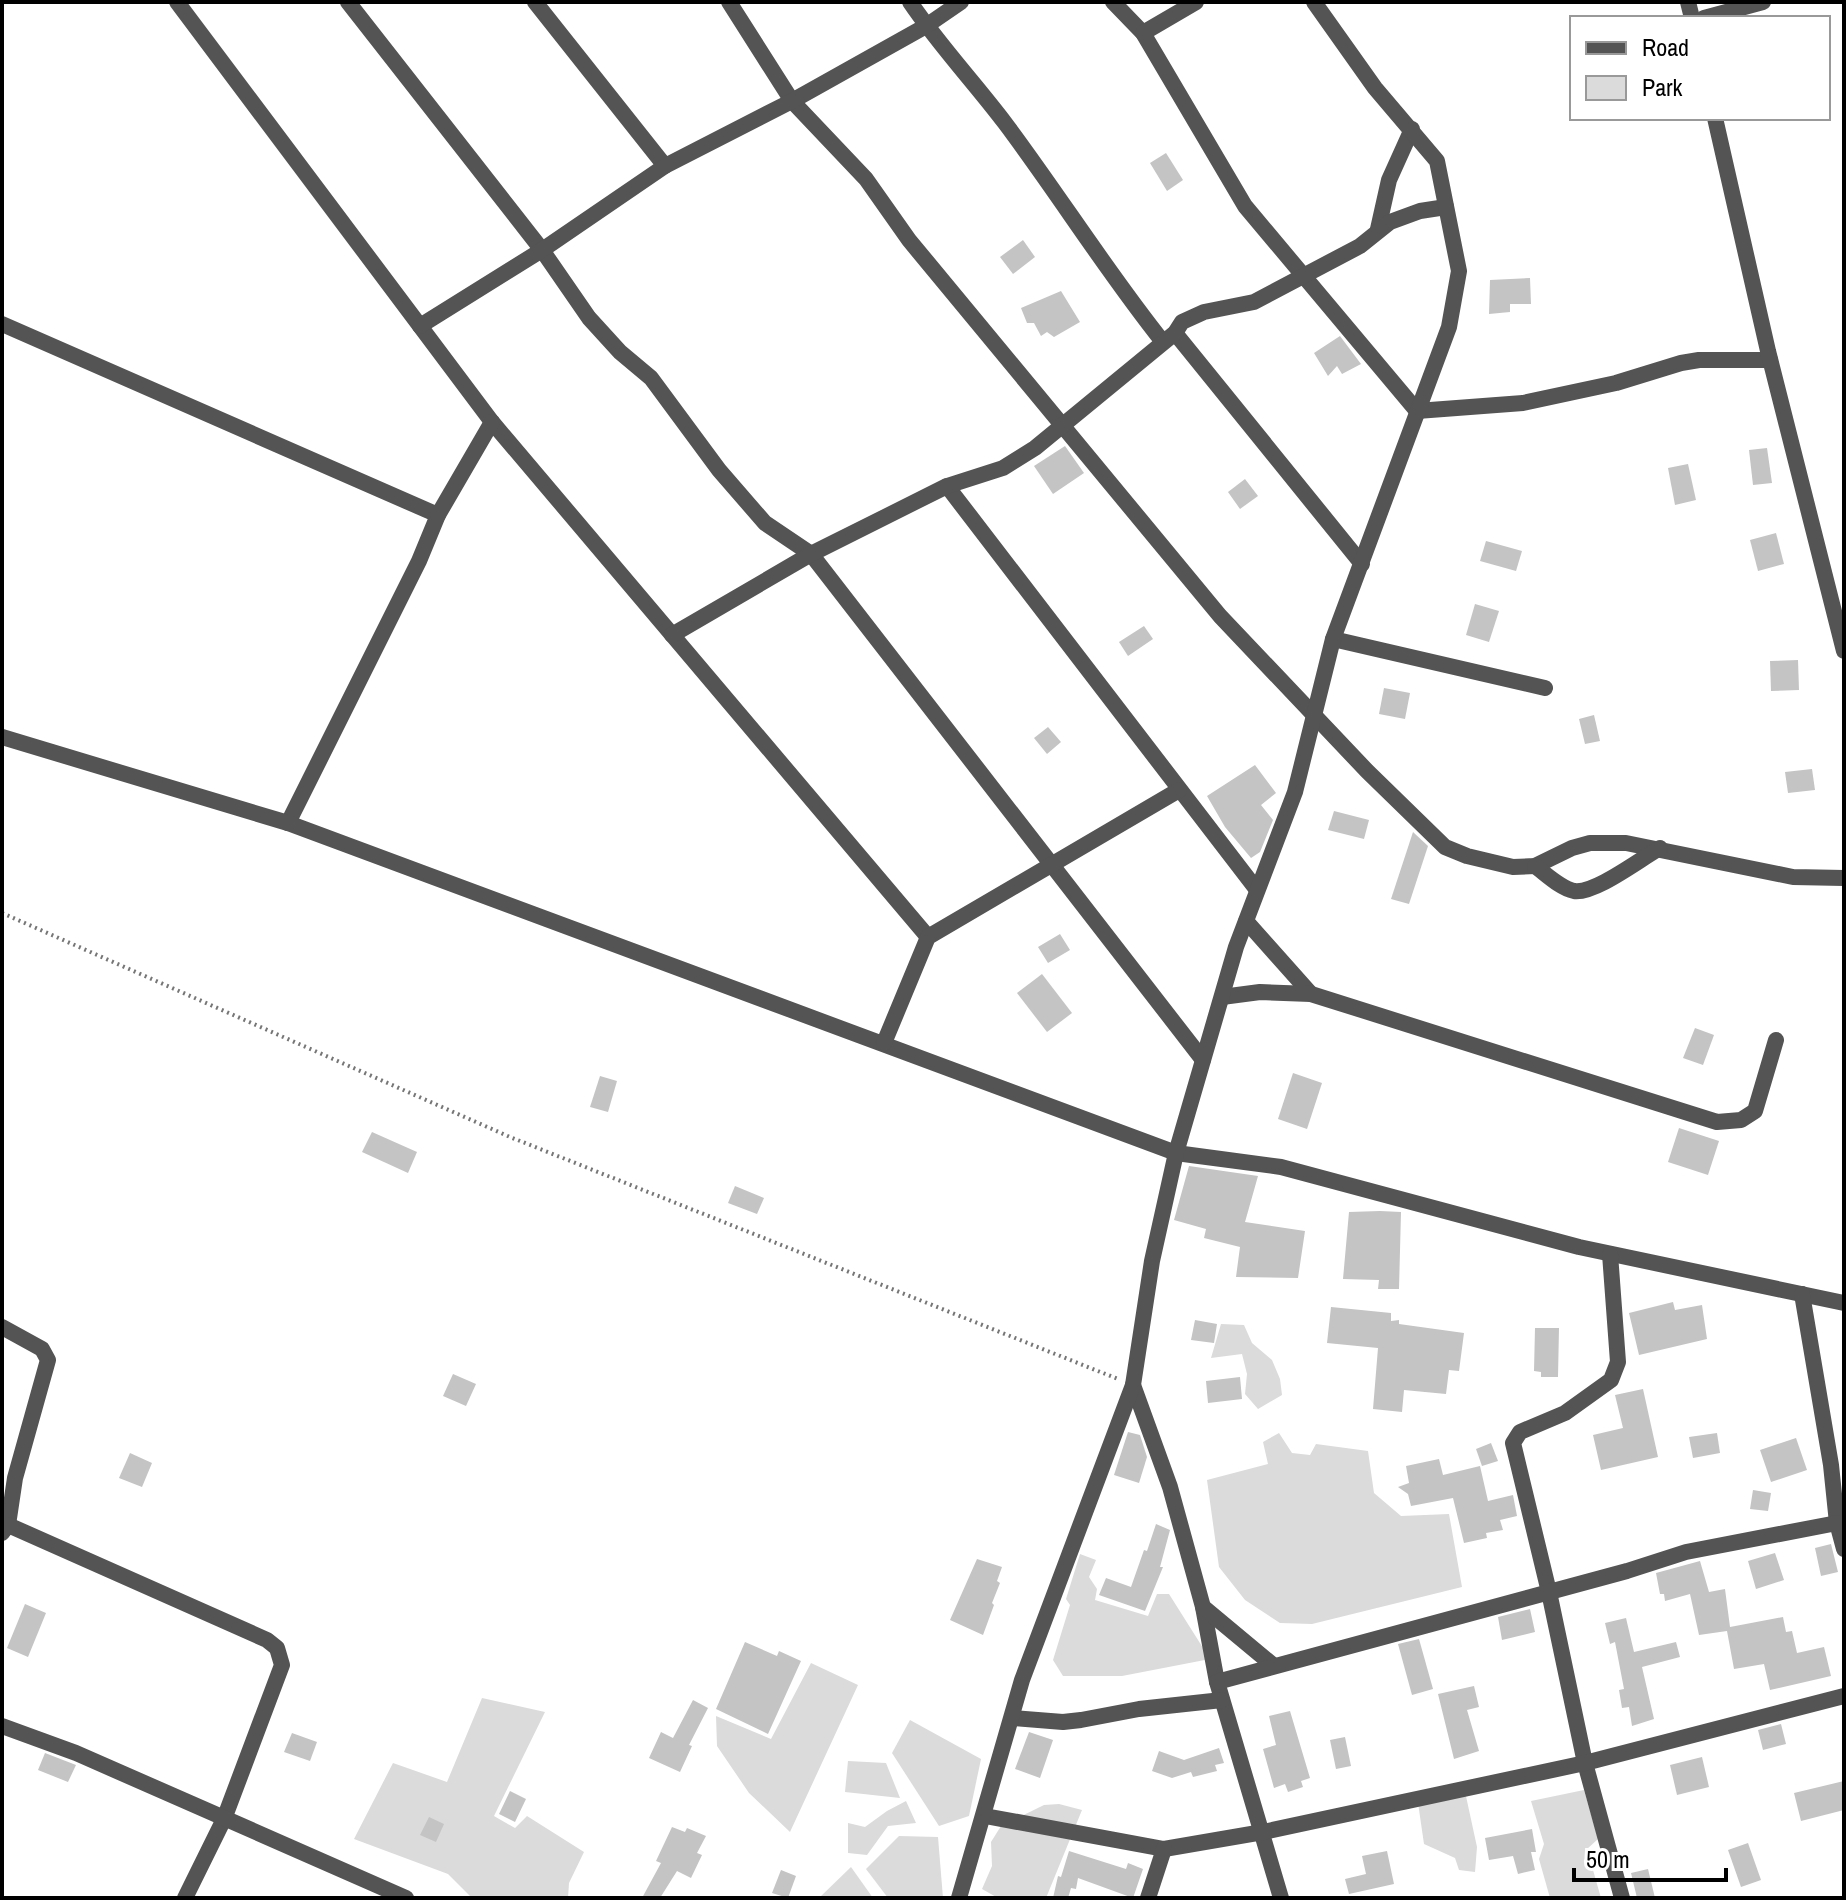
<svg xmlns="http://www.w3.org/2000/svg" width="1846" height="1900" font-family="'Archivo Narrow',sans-serif">
<style>
.green{fill:#dbdbdb}
.building{fill:#c4c4c4}
.lines{fill:none;stroke-linecap:round;stroke-linejoin:round}
.path{stroke:#767676;stroke-width:4;stroke-dasharray:2 4;stroke-linecap:butt}
.minor{stroke:#545454;stroke-width:16}
</style>
<rect width="100%" height="100%" fill="#fff"/>
<!-- green -->
<g class="green">
<path d="M 1221,1324 L 1244,1325 L 1252,1343 L 1272,1360 L 1280,1379 L 1282,1395 L 1258,1409 L 1245,1394 L 1247,1374 L 1242,1354 L 1211,1358 Z"/>
<path d="M 1279,1433 L 1292,1453 L 1310,1455 L 1316,1444 L 1368,1451 L 1374,1493 L 1401,1516 L 1449,1514 L 1462,1587 L 1312,1624 L 1280,1623 L 1245,1600 L 1219,1567 L 1207,1480 L 1268,1464 L 1263,1442 Z"/>
<path d="M 1080,1554 L 1096,1560 L 1089,1577 L 1097,1589 L 1095,1600 L 1148,1616 L 1157,1594 L 1169,1594 L 1210,1659 L 1122,1676 L 1063,1676 L 1053,1660 L 1070,1605 L 1066,1599 Z"/>
<path d="M 811,1663 L 858,1685 L 790,1832 L 749,1793 L 717,1746 L 716,1716 L 771,1739 Z"/>
<path d="M 482,1698 L 545,1712 L 494,1816 L 515,1828 L 527,1816 L 584,1852 L 569,1883 L 568,1898 L 472,1898 L 448,1874 L 354,1839 L 393,1763 L 447,1782 Z"/>
<path d="M 910,1720 L 981,1759 L 969,1816 L 939,1826 L 892,1753 Z"/>
<path d="M 848,1761 L 886,1763 L 900,1798 L 845,1792 Z"/>
<path d="M 1464,1787 L 1477,1847 L 1475,1872 L 1459,1870 L 1455,1858 L 1424,1844 L 1417,1796 Z"/>
<path d="M 1584,1790 L 1598,1839 L 1587,1849 L 1601,1898 L 1550,1898 L 1539,1859 L 1544,1844 L 1531,1801 Z"/>
<path d="M 906,1801 L 916,1823 L 888,1826 L 867,1855 L 848,1853 L 848,1823 L 865,1827 L 887,1811 Z"/>
<path d="M 1059,1804 L 1082,1810 L 1046,1898 L 998,1898 L 982,1889 L 992,1866 L 991,1842 L 1001,1826 L 1044,1805 Z"/>
<path d="M 899,1836 L 938,1837 L 943,1898 L 888,1898 L 866,1869 Z"/>
<path d="M 851,1867 L 873,1898 L 819,1898 Z"/>
</g>
<!-- building -->
<g class="building">
<path d="M 1166,153 L 1183,180 L 1167,191 L 1150,163 Z"/>
<path d="M 1023,240 L 1035,257 L 1013,274 L 1000,257 Z"/>
<path d="M 1530,278 L 1531,304 L 1510,304 L 1510,312 L 1489,314 L 1490,280 Z"/>
<path d="M 1061,291 L 1080,322 L 1054,337 L 1047,332 L 1041,336 L 1034,323 L 1027,323 L 1021,308 Z"/>
<path d="M 1340,336 L 1361,364 L 1342,374 L 1337,366 L 1328,376 L 1314,353 Z"/>
<path d="M 1065,446 L 1084,473 L 1053,494 L 1034,466 Z"/>
<path d="M 1767,448 L 1772,483 L 1753,485 L 1749,450 Z"/>
<path d="M 1688,464 L 1696,500 L 1675,505 L 1668,468 Z"/>
<path d="M 1245,479 L 1258,496 L 1240,509 L 1228,492 Z"/>
<path d="M 1776,533 L 1784,564 L 1758,571 L 1750,540 Z"/>
<path d="M 1486,541 L 1522,551 L 1516,571 L 1480,561 Z"/>
<path d="M 1475,604 L 1499,611 L 1489,642 L 1466,635 Z"/>
<path d="M 1144,626 L 1153,639 L 1128,656 L 1119,642 Z"/>
<path d="M 1798,660 L 1799,690 L 1771,691 L 1770,661 Z"/>
<path d="M 1384,688 L 1410,693 L 1405,719 L 1379,714 Z"/>
<path d="M 1594,715 L 1600,741 L 1585,744 L 1579,719 Z"/>
<path d="M 1048,727 L 1061,742 L 1047,754 L 1034,738 Z"/>
<path d="M 1255,765 L 1276,793 L 1261,805 L 1273,820 L 1260,852 L 1251,858 L 1225,827 L 1207,796 Z"/>
<path d="M 1812,769 L 1815,790 L 1788,793 L 1785,772 Z"/>
<path d="M 1334,811 L 1369,820 L 1364,839 L 1328,830 Z"/>
<path d="M 1413,832 L 1428,846 L 1409,904 L 1391,899 Z"/>
<path d="M 1060,934 L 1070,950 L 1048,963 L 1038,947 Z"/>
<path d="M 1042,974 L 1072,1013 L 1047,1032 L 1017,993 Z"/>
<path d="M 1695,1028 L 1714,1035 L 1703,1065 L 1683,1058 Z"/>
<path d="M 1293,1073 L 1322,1083 L 1307,1129 L 1278,1119 Z"/>
<path d="M 600,1076 L 617,1081 L 608,1112 L 590,1107 Z"/>
<path d="M 1679,1128 L 1719,1141 L 1708,1175 L 1668,1162 Z"/>
<path d="M 372,1132 L 417,1152 L 408,1173 L 362,1152 Z"/>
<path d="M 1189,1166 L 1258,1176 L 1245,1222 L 1305,1231 L 1298,1278 L 1236,1277 L 1240,1247 L 1204,1238 L 1206,1229 L 1174,1220 Z"/>
<path d="M 735,1186 L 764,1198 L 757,1214 L 728,1203 Z"/>
<path d="M 1380,1211 L 1401,1212 L 1399,1289 L 1378,1289 L 1379,1280 L 1343,1279 L 1349,1212 Z"/>
<path d="M 1673,1302 L 1675,1310 L 1702,1305 L 1707,1339 L 1639,1355 L 1629,1313 Z"/>
<path d="M 1331,1307 L 1391,1313 L 1391,1321 L 1399,1320 L 1399,1324 L 1464,1333 L 1459,1371 L 1449,1370 L 1446,1394 L 1404,1390 L 1402,1412 L 1373,1409 L 1378,1348 L 1327,1343 Z"/>
<path d="M 1195,1320 L 1217,1324 L 1214,1343 L 1191,1340 Z"/>
<path d="M 1535,1328 L 1559,1328 L 1558,1377 L 1541,1377 L 1541,1372 L 1534,1371 Z"/>
<path d="M 453,1374 L 476,1384 L 466,1406 L 443,1396 Z"/>
<path d="M 1240,1377 L 1242,1399 L 1208,1403 L 1206,1381 Z"/>
<path d="M 1643,1389 L 1658,1457 L 1601,1470 L 1593,1435 L 1623,1428 L 1615,1395 Z"/>
<path d="M 1128,1432 L 1140,1435 L 1147,1457 L 1139,1483 L 1114,1475 Z"/>
<path d="M 1717,1433 L 1720,1453 L 1693,1458 L 1689,1437 Z"/>
<path d="M 1796,1438 L 1807,1470 L 1771,1482 L 1760,1450 Z"/>
<path d="M 1491,1443 L 1498,1461 L 1482,1466 L 1476,1449 Z"/>
<path d="M 130,1453 L 152,1463 L 142,1487 L 119,1478 Z"/>
<path d="M 1439,1459 L 1443,1475 L 1480,1466 L 1488,1501 L 1513,1495 L 1517,1516 L 1500,1520 L 1503,1530 L 1486,1533 L 1487,1538 L 1464,1543 L 1453,1498 L 1411,1506 L 1408,1494 L 1398,1487 L 1409,1483 L 1406,1466 Z"/>
<path d="M 1753,1490 L 1771,1493 L 1768,1511 L 1750,1509 Z"/>
<path d="M 1156,1524 L 1170,1530 L 1160,1567 L 1163,1567 L 1145,1611 L 1099,1595 L 1106,1578 L 1131,1587 L 1144,1550 L 1147,1551 Z"/>
<path d="M 1831,1544 L 1838,1572 L 1821,1576 L 1815,1548 Z"/>
<path d="M 1775,1553 L 1784,1580 L 1756,1589 L 1748,1561 Z"/>
<path d="M 977,1559 L 1002,1567 L 997,1581 L 1000,1583 L 992,1603 L 994,1605 L 983,1635 L 950,1620 Z"/>
<path d="M 1700,1561 L 1709,1592 L 1725,1589 L 1730,1627 L 1783,1617 L 1786,1632 L 1792,1631 L 1797,1653 L 1824,1647 L 1831,1676 L 1770,1690 L 1764,1664 L 1734,1669 L 1727,1631 L 1699,1635 L 1690,1594 L 1665,1601 L 1664,1594 L 1660,1594 L 1656,1573 Z"/>
<path d="M 25,1604 L 46,1613 L 28,1657 L 7,1648 Z"/>
<path d="M 1530,1609 L 1535,1632 L 1502,1640 L 1498,1617 Z"/>
<path d="M 1626,1618 L 1634,1652 L 1676,1642 L 1680,1657 L 1642,1667 L 1654,1719 L 1632,1726 L 1629,1707 L 1622,1708 L 1619,1690 L 1624,1689 L 1615,1642 L 1610,1644 L 1605,1623 Z"/>
<path d="M 1419,1639 L 1433,1689 L 1412,1695 L 1398,1644 Z"/>
<path d="M 745,1642 L 777,1656 L 779,1651 L 801,1661 L 768,1734 L 716,1709 Z"/>
<path d="M 1474,1686 L 1479,1707 L 1467,1710 L 1479,1751 L 1454,1759 L 1438,1694 Z"/>
<path d="M 693,1700 L 708,1708 L 689,1745 L 692,1746 L 680,1772 L 649,1758 L 661,1732 L 673,1738 Z"/>
<path d="M 1290,1711 L 1310,1778 L 1301,1781 L 1303,1787 L 1288,1792 L 1285,1784 L 1274,1788 L 1263,1749 L 1276,1745 L 1269,1716 Z"/>
<path d="M 1781,1724 L 1786,1744 L 1763,1750 L 1758,1730 Z"/>
<path d="M 1029,1732 L 1053,1740 L 1040,1778 L 1015,1769 Z"/>
<path d="M 292,1733 L 317,1742 L 310,1761 L 284,1752 Z"/>
<path d="M 1345,1737 L 1351,1766 L 1336,1769 L 1330,1740 Z"/>
<path d="M 1219,1748 L 1224,1763 L 1215,1765 L 1217,1771 L 1193,1777 L 1191,1772 L 1172,1778 L 1152,1771 L 1159,1751 L 1184,1760 Z"/>
<path d="M 45,1753 L 76,1765 L 68,1782 L 38,1770 Z"/>
<path d="M 1702,1757 L 1709,1787 L 1677,1795 L 1670,1765 Z"/>
<path d="M 1844,1781 L 1844,1810 L 1801,1821 L 1794,1793 Z"/>
<path d="M 510,1791 L 526,1799 L 515,1822 L 499,1814 Z"/>
<path d="M 429,1817 L 444,1824 L 436,1842 L 420,1835 Z"/>
<path d="M 672,1827 L 685,1832 L 687,1828 L 706,1836 L 697,1853 L 702,1855 L 691,1878 L 677,1871 L 660,1898 L 642,1898 L 661,1863 L 656,1861 Z"/>
<path d="M 1532,1829 L 1536,1852 L 1531,1852 L 1535,1870 L 1518,1874 L 1513,1856 L 1489,1860 L 1485,1838 Z"/>
<path d="M 1748,1843 L 1761,1880 L 1741,1887 L 1728,1850 Z"/>
<path d="M 1069,1851 L 1126,1869 L 1128,1863 L 1143,1869 L 1133,1898 L 1078,1878 L 1076,1889 L 1071,1888 L 1068,1898 L 1053,1898 L 1058,1876 L 1061,1877 Z"/>
<path d="M 1387,1851 L 1394,1884 L 1349,1894 L 1345,1879 L 1366,1874 L 1362,1856 Z"/>
<path d="M 1648,1869 L 1655,1898 L 1637,1898 L 1631,1873 Z"/>
<path d="M 781,1870 L 796,1876 L 788,1898 L 772,1893 Z"/>
</g>
<g class="lines">
<!-- path -->
<path class="path" d="M 2,913 L 510,1137 L 1118,1379"/>
<!-- minor -->
<g class="minor">
<path d="M 177,2 L 492,422 L 928,937"/>
<path d="M 348,2 L 542,250 L 589,318 L 620,352 L 651,378 L 719,470 L 765,523 L 811,554 L 1203,1060"/>
<path d="M 535,2 L 665,166"/>
<path d="M 729,2 L 792,101 L 866,179 L 909,240 L 1220,616 L 1367,771 L 1445,847 L 1467,856 L 1513,867 L 1535,866 L 1572,848 L 1590,843 L 1626,843 L 1793,877 L 1844,878"/>
<path d="M 910,2 C 939,45 974,82 1005,123 C 1059,195 1107,272 1163,342"/>
<path d="M 1113,2 L 1143,33 L 1245,206 L 1417,411 L 1523,403 L 1616,383 L 1681,363 L 1699,360 L 1770,360"/>
<path d="M 1688,2 L 1692,18"/>
<path d="M 1704,18 L 1763,2"/>
<path d="M 1143,33 L 1196,2"/>
<path d="M 1715,118 L 1768,351 L 1844,651"/>
<path d="M 1378,229 L 1389,180 L 1412,129"/>
<path d="M 2,324 L 438,515 L 419,561 L 288,823"/>
<path d="M 420,326 L 542,250 L 665,166 L 792,101 L 926,26 L 961,2"/>
<path d="M 1175,333 L 1362,564"/>
<path d="M 947,486 L 1257,890"/>
<path d="M 438,515 L 492,422"/>
<path d="M 672,635 L 811,554 L 947,486 L 1003,468 L 1035,448 L 1175,333 L 1182,322 L 1204,312 L 1254,302 L 1360,246 L 1390,222 L 1420,211 L 1446,207"/>
<path d="M 1333,639 L 1545,688"/>
<path d="M 2,737 L 288,823 L 1176,1153 L 1281,1167 L 1579,1247 L 1844,1303"/>
<path d="M 1535,866 C 1546,874 1560,888 1574,891 C 1595,894 1640,859 1660,848"/>
<path d="M 1246,921 L 1311,994"/>
<path d="M 1222,997 L 1260,992 L 1311,994 L 1717,1122 L 1741,1120 L 1755,1111 L 1776,1040"/>
<path d="M 884,1043 L 928,937 L 1179,790"/>
<path d="M 1610,1254 L 1618,1362 L 1611,1380 L 1565,1413 L 1520,1432 L 1513,1443 L 1549,1592 L 1585,1763 L 1622,1898"/>
<path d="M 1802,1294 L 1831,1465 L 1837,1523 L 1844,1549"/>
<path d="M 2,1327 L 42,1349 L 48,1360 L 15,1478 L 8,1525 L 2,1533"/>
<path d="M 1133,1385 L 1170,1487 L 1203,1607 L 1217,1682 L 1281,1898"/>
<path d="M 8,1525 L 267,1640 L 277,1648 L 282,1665 L 224,1819 L 185,1898"/>
<path d="M 1203,1607 L 1274,1666"/>
<path d="M 1217,1682 L 1627,1571 L 1686,1552 L 1837,1523"/>
<path d="M 1012,1718 L 1063,1722 L 1081,1720 L 1139,1709 L 1222,1700"/>
<path d="M 2,1726 L 76,1753 L 406,1898"/>
<path d="M 985,1816 L 1164,1849 L 1263,1832 L 1585,1763 L 1844,1696"/>
<path d="M 959,1898 L 1022,1680 L 1133,1385 L 1152,1261 L 1176,1153 L 1236,947 L 1295,792 L 1333,639 L 1449,327 L 1459,271 L 1437,161 L 1375,88 L 1314,2"/>
<path d="M 1148,1898 L 1164,1849"/>
</g>
</g>
<!-- border -->
<rect width="1846" height="1900" fill="none" stroke="#000000" stroke-width="8"/>
<!-- legend -->
<rect x="1570" y="16" width="260" height="104" fill="#ffffff" stroke="#999999" stroke-width="2"/>
<rect x="1586" y="42" width="40" height="12" fill="#545454" stroke="#999999" stroke-width="2"/>
<text x="1642" y="56" font-size="24" fill="#000000">Road</text>
<rect x="1586" y="76" width="40" height="24" fill="#dbdbdb" stroke="#999999" stroke-width="2"/>
<text x="1642" y="96" font-size="24" fill="#000000">Park</text>
<!-- scale -->
<path d="M1574 1868v12h152v-12" fill="none" stroke="#000000" stroke-width="4"/>
<text x="1586" y="1868" font-size="24" fill="#000000" stroke="#ffffff" stroke-width="6" paint-order="stroke">50 m</text>
</svg>
